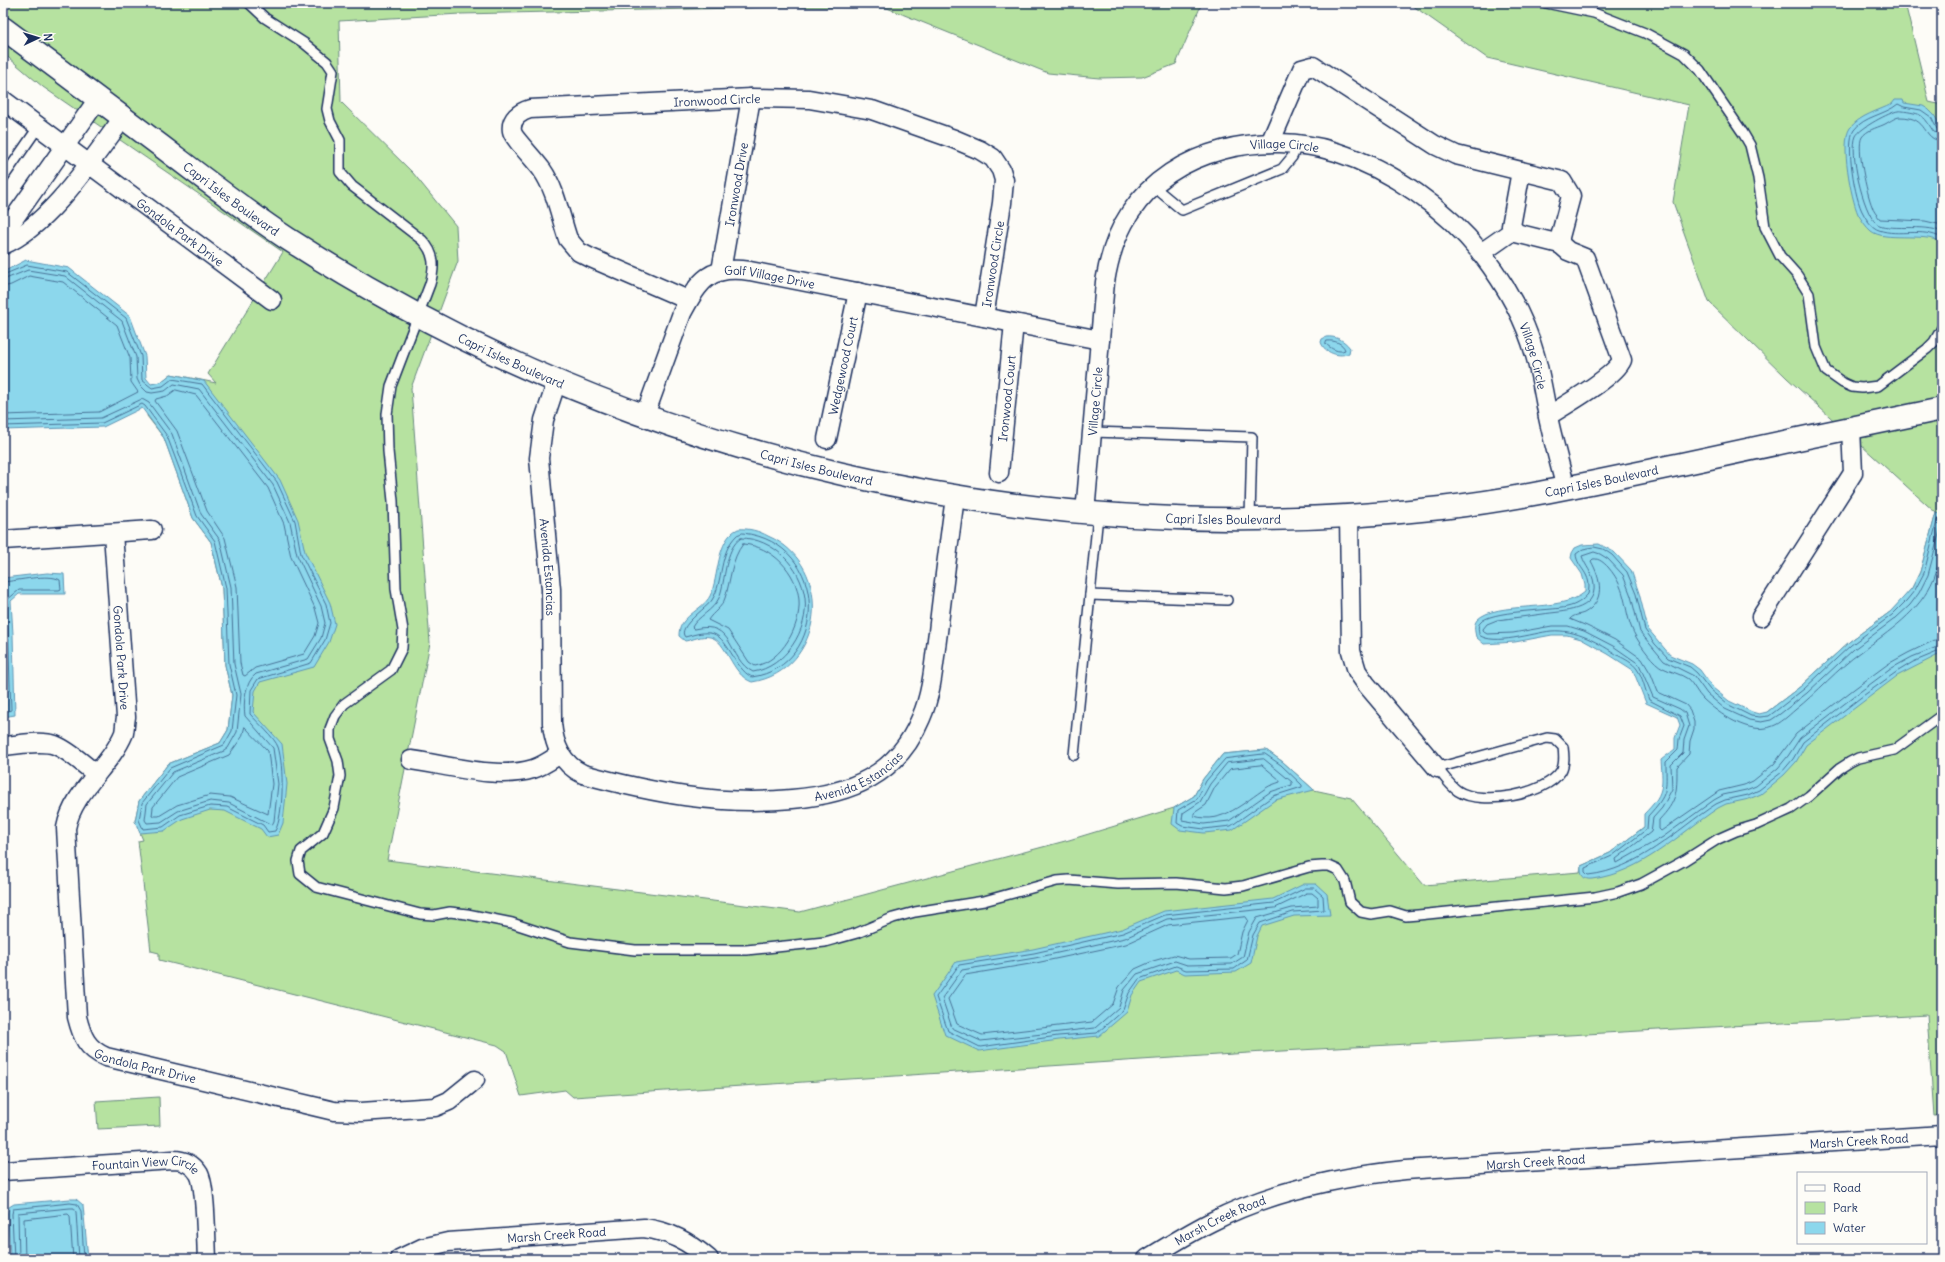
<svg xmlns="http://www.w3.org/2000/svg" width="1945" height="1262" font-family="Delius,sans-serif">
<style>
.green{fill:#b6e2a0;stroke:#68887f}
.water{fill:#8cd7ec;stroke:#5f94b3}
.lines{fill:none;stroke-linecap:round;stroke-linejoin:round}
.shore{stroke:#487297;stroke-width:1}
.service-casing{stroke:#1b2f5e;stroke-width:12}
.minor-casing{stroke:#1b2f5e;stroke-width:21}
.tertiary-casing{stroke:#1b2f5e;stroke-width:25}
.service{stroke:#fdfcf7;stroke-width:9}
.minor{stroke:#fdfcf7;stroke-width:18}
.tertiary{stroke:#fdfcf7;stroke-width:22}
.labels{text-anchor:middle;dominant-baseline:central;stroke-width:3;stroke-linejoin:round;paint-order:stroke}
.street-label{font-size:12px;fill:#1b2f5e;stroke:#fdfcf7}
</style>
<rect width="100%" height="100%" fill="#fdfcf7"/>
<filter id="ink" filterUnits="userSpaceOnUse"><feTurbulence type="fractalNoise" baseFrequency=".025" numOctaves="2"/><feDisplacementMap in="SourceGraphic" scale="8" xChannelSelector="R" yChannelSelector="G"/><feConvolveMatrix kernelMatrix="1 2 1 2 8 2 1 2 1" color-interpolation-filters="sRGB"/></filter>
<g filter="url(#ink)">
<!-- green -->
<g class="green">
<path d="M 3,3 L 1202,3 L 1176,64 L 1142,77 L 1099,78 L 1048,73 L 887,8 L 786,7 L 460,14 L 339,21 L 341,102 L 413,173 L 456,226 L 458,261 L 411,388 L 430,643 L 387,860 L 800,912 L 1069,840 L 1174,808 L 1194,796 L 1203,779 L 1223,754 L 1266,750 L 1283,762 L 1314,790 L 1351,798 L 1424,885 L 1580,872 L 1581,866 L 1610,853 L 1644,827 L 1767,712 L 1801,686 L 1849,642 L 1890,612 L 1903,599 L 1912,588 L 1920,572 L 1936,513 L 1787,378 L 1709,302 L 1673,202 L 1689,105 L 1487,58 L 1409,3 L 1905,3 L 1929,102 L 1942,105 L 1942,1115 L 1934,1116 L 1927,1015 L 1264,1052 L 573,1097 L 565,1090 L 521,1096 L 506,1051 L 497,1045 L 159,960 L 159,953 L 151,951 L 138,841 L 143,840 L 135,821 L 139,801 L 168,764 L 220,743 L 228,730 L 232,695 L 225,665 L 222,588 L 211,542 L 193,518 L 164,438 L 147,416 L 152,384 L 161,382 L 171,374 L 216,383 L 208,374 L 283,252 L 43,87 L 3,53 L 3,40 L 251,202 L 3,16 Z"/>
<path d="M 159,1097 L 160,1126 L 98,1129 L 96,1101 Z"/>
</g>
<!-- water -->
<g class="water">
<path d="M 1895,100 L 1903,100 L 1904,103 L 1923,106 L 1928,109 L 1934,115 L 1942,128 L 1942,242 C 1921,232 1885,242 1871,231 C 1866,227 1861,219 1858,214 C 1851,198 1840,142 1850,128 C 1860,115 1878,111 1892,104 Z"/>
<path d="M 26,260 L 69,268 L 130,316 L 145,356 L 146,378 L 151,384 L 161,382 L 171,374 L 204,381 L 280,480 L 298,520 L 305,552 L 330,603 L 335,624 L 329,642 L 314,667 L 260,682 L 255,691 L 253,712 L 282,744 L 287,784 L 283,823 L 278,835 L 267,837 L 261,829 L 225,811 L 210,810 L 182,819 L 164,831 L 140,833 L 135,821 L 139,801 L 168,764 L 220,743 L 228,730 L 232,695 L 225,665 L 222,588 L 211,542 L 193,518 L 164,438 L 142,408 L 103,427 L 3,430 L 3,272 Z"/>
<path d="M 1326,337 C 1336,336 1344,340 1350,348 L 1349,353 C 1340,358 1324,353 1321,342 L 1322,339 Z"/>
<path d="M 1936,513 L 1942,514 L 1942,653 L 1897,676 L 1806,745 L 1796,762 L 1784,775 L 1761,794 L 1749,799 L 1726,804 L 1718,808 C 1679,834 1641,873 1592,879 C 1583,880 1580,875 1581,866 L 1610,853 L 1644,827 L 1644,814 C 1664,794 1663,788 1661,760 L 1675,749 L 1675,738 L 1680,725 L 1677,717 L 1646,703 L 1633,670 L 1608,654 L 1581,639 L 1567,635 L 1552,635 L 1515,642 L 1484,644 L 1476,637 C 1475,632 1473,625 1477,620 C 1496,600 1560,614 1585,592 L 1585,585 L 1582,574 L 1571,558 L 1572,553 L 1575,548 L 1582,545 L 1599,544 L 1614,552 L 1631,570 L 1639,593 L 1648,629 L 1670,655 L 1692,664 L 1700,670 L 1713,688 L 1729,701 L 1752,712 L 1759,714 L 1767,712 L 1801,686 L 1849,642 L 1890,612 L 1903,598 L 1912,588 L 1920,572 Z"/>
<path d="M 738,529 C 749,528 759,531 768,536 C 836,565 825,671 752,682 C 731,675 727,640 710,637 C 701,635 693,640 685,641 L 679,636 C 678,616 702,611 710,596 C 719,578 716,539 738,529 Z"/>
<path d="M 47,573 L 64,574 L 65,594 L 19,594 L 11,601 L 13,634 L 15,715 L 3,717 L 3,578 Z"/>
<path d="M 1266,750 L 1283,762 L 1314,790 L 1275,800 L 1232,830 L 1204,833 L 1180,830 L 1172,824 L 1174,808 L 1194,796 L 1203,779 L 1223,754 Z"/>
<path d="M 1304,884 L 1316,884 L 1327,894 L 1330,915 L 1294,916 L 1262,926 L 1257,936 L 1251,963 L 1236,972 L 1185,974 L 1176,970 L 1141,982 L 1132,995 L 1127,1012 L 1099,1036 L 1059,1040 L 979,1051 L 945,1035 L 932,996 L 956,962 L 1033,949 L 1122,929 L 1164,911 L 1273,899 Z"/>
<path d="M 70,1199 L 76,1199 L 83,1205 L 88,1259 L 10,1259 L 8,1213 L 9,1207 L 14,1204 Z"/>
</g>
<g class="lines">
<!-- shore -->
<g class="shore">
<path d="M 1942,130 L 1937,129 L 1931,117 L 1921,110 L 1904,107 L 1898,104 C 1885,115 1864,116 1854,130 C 1845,142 1855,200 1863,213 C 1866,219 1872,228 1879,230 C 1899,237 1921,227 1942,238"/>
<path d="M 1942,135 L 1934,132 C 1929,126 1927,118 1918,114 C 1915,113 1900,110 1898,111 C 1890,112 1860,128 1856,136 C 1849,151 1863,212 1876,223 C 1886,232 1925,223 1942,232"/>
<path d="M 1942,141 C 1921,140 1930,117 1900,117 C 1895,117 1888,123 1883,125 C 1876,128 1867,130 1862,137 C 1856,147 1867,194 1872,206 C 1873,211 1877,215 1880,219 L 1925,221 L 1942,225"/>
<path d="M 3,275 L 27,265 L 67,272 L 126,318 L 141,356 L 142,380 L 152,388 L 163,386 L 172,379 L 202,384 L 277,482 L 295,521 L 301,554 L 326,604 L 330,623 L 325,640 L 311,663 L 258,679 L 251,690 L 250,714 C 257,722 275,738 278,747 C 284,765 284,815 275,831 L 268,832 L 263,825 L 227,807 L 210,806 L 180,815 L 163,827 L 143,829 L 139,820 L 142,803 L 170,768 L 224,745 L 232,731 L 236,695 L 229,664 L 226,588 L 215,541 L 197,516 L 167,436 L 145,406 L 142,404 L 102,423 L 3,426"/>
<path d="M 3,280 L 28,270 L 65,276 L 122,321 L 136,357 L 137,379 L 140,385 L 147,392 L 152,393 L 165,391 L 174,384 L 199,389 L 273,485 L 290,522 L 297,555 L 321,606 L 325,623 L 321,638 L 308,659 L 256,674 C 245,682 243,703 245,716 L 273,748 L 278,784 L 274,821 L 272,825 L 229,803 L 210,801 L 178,811 L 161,822 L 147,823 L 145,820 L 147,804 L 173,772 L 224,751 L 228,748 L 237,732 L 241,694 L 234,664 L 231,587 L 220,540 L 201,514 L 172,434 L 149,403 L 142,399 L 101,418 L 3,421"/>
<path d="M 3,287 L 11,285 L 29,276 L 63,282 L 117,325 L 130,358 L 131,382 L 138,392 L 99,412 L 3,415"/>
<path d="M 1327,341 C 1334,340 1343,343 1345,350 C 1339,353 1331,349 1326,344 Z"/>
<path d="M 176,390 L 196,395 L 268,488 L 284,524 L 291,557 L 315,608 L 319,623 L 315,636 L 304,654 L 255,668 L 245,676 L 243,675 L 240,663 L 237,587 L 225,538 L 207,511 L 177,431 L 155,401 L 156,399 L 167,396 Z"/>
<path d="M 1942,517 L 1938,518 L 1937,521 L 1924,573 L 1915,590 L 1906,601 L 1892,615 L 1851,645 L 1804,689 L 1777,710 L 1769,716 L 1760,717 L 1751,716 L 1727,704 L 1710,690 L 1697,673 L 1690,667 L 1668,658 L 1655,644 L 1645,630 L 1636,594 L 1627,572 L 1612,555 L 1603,549 L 1594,547 L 1583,549 L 1576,554 C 1577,569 1593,573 1588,594 C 1582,601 1576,605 1567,607 C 1551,611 1489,610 1480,623 C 1477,626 1479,631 1479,635 C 1494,646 1533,633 1551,631 C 1576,629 1599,643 1619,656 C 1625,659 1633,663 1637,669 C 1643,677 1645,690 1649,700 L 1680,716 L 1684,726 L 1679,739 L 1678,750 L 1666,762 C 1666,791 1669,793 1648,816 L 1647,829 L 1612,856 L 1585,868 L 1585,872 L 1588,875 C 1638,870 1676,830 1716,804 L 1725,800 L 1748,795 L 1759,790 L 1782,772 L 1793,759 L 1803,742 L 1860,698 L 1895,673 L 1913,662 L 1942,650"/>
<path d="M 1942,523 L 1928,575 L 1919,593 L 1910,605 L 1896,618 L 1854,649 L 1807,693 L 1780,714 L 1771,720 L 1761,722 L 1749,720 L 1725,709 L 1707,694 L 1694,676 L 1664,661 L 1640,632 L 1631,596 L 1623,575 L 1608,559 L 1600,554 L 1594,552 L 1582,556 C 1585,566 1593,573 1594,584 C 1597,612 1562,611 1543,614 C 1528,616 1513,618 1497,620 L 1487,624 L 1483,629 L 1484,632 L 1487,634 L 1513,633 L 1552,626 L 1568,626 L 1584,631 L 1613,646 L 1639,664 L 1653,697 L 1680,709 L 1685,713 L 1689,726 L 1684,740 L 1683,753 L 1671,765 L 1672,789 L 1662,808 L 1653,818 L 1651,832 L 1616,859 L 1617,863 L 1663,837 L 1714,800 L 1723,795 L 1746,790 L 1756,786 L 1778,768 L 1788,756 L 1800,738 L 1857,694 L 1892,668 L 1912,657 L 1942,645"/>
<path d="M 743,533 C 831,543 829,666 752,677 C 734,669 728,635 710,633 C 701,632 693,635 685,637 C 676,627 707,608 712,600 C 724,581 718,553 737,535 Z"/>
<path d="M 741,538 C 773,538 801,567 805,598 C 809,630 785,667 753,672 C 727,659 735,619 694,629 L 692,627 C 698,616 713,611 719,598 C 726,581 724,549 741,538 Z"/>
<path d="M 743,544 C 772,546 797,572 799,600 C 801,626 782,661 755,666 L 749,662 L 728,630 L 708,620 C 713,612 722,608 725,598 C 731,580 731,559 743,544 Z"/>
<path d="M 1942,548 C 1939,558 1938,568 1934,578 C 1920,612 1889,631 1861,652 C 1837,669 1818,692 1795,710 C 1788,716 1781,723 1773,726 C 1750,736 1719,714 1703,699 C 1697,693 1694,685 1688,679 C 1681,674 1671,672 1663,668 C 1653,663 1642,647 1636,637 C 1622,613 1630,592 1608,567 C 1604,563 1599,558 1593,559 L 1591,561 C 1601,579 1606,601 1584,613 C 1579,615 1573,615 1570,619 L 1587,626 L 1615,640 L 1642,659 L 1651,674 L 1658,692 L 1686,705 L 1690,710 L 1694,722 L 1694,729 L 1690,741 L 1689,754 L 1677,767 C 1677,793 1677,801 1659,820 L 1659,829 L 1661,831 L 1719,791 L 1744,785 L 1753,781 L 1774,764 L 1796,734 L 1854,689 L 1888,664 L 1908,653 L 1935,640 L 1942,639"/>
<path d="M 3,582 C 17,581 49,573 60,580 L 61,589 L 59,590 L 19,590 L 7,600 L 11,710 L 3,713"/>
<path d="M 3,617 L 6,706 L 3,708"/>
<path d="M 245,727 L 268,751 L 272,784 L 268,814 L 230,797 L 210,795 L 177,805 L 159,816 L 152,816 L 153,807 L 177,777 L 229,755 L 242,737 Z"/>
<path d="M 1265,754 L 1281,765 L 1302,785 L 1302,787 L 1273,796 L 1231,826 L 1204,829 L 1182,826 L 1177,823 L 1178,810 L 1197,799 L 1206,781 L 1225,759 Z"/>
<path d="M 1264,759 L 1292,782 L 1292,785 L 1270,792 L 1229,821 L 1204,824 L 1182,820 L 1183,813 L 1200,802 L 1210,784 L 1227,763 Z"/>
<path d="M 1262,765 L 1280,780 L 1280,782 C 1275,784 1270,785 1266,788 C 1244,802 1222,825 1194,816 L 1194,813 L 1206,805 L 1215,787 L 1230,769 Z"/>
<path d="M 1306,888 L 1314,888 L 1323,896 L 1324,910 L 1293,912 L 1260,923 L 1253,935 L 1247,960 L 1234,969 L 1186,970 L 1176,966 L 1139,979 L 1129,993 L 1123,1010 L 1097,1033 L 1058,1036 L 980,1047 L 948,1031 L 936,997 L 959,965 L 1034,953 L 1123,933 L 1165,915 L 1274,903 Z"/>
<path d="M 1307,893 L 1312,893 L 1318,898 L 1318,906 L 1292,908 L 1257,918 L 1249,932 L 1243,957 L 1232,964 L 1187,965 L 1175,961 L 1137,974 L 1124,990 L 1119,1007 L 1095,1028 L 981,1041 L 952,1028 L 942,998 L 962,970 L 1035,958 L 1125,938 L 1167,919 L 1275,908 Z"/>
<path d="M 1246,917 L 1248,920 L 1242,932 L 1237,954 L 1231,958 L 1189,959 L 1174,955 L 1153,961 L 1135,969 L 1119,987 L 1113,1004 L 1092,1022 L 982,1035 L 957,1024 L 948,999 L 965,975 L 1036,963 L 1126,944 L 1168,925 Z"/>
<path d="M 14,1259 L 12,1214 L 13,1209 L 70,1203 L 77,1204 L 81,1211 L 84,1259"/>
<path d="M 19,1259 L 18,1213 L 70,1208 L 74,1208 L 76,1212 L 79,1259"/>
<path d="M 25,1259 L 24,1219 L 68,1214 L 70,1216 L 73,1259"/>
</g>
<defs>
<g id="service">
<path d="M 249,3 L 265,18 L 304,43 L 327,62 L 333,71 L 327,109 L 330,121 L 340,140 L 340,172 L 352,186 L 422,240 C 435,253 435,267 430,284 L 391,386 L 387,414 L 388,451 L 393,501 L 396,589 L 403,630 L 402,648 L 391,670 L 344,704 L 335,716 L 330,729 L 330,739 L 338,761 L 340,776 L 334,808 L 323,833 L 301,851 L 298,861 L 300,874 L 316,887 L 420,914 L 434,915 L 450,912 L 467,914 L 512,923 L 570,942 L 635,950 L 746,950 L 825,942 L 857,933 L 893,918 L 915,912 L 984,901 L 1057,881 L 1069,880 L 1118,884 L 1176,883 L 1226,888 L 1243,886 L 1309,867 L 1322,866 L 1329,866 L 1338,870 L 1345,881 L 1350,902 L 1361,912 L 1371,914 L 1390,911 L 1406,916 L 1418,915 L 1595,897 L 1618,892 L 1641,884 L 1685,860 L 1718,839 L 1736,831 L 1756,825 L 1791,809 L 1809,796 L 1839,769 L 1850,762 L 1858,758 L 1894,750 L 1942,715"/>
<path d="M 1546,3 L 1594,13 L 1645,33 L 1684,54 L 1700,70 L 1743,133 L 1750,145 L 1758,178 L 1765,227 L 1780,256 L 1797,275 L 1809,294 L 1816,347 L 1826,371 L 1843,383 L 1852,387 L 1862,388 L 1878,386 L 1927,349 L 1934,342 L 1942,328"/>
<path d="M 3,178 L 39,126"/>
<path d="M 1153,186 L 1182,210 L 1282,169 L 1292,157 L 1298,144"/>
<path d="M 1092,432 L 1252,437 L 1250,518"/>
<path d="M 1090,595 L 1227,600"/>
<path d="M 1547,738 L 1555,739 L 1563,747 C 1564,755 1565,764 1561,771 C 1546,795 1481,806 1458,791 C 1450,786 1443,775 1437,768 Z"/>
<path d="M 1074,755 L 1098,515"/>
</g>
<g id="minor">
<path id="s1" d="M 3,100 L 272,300"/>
<path d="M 1270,143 L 1302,69 L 1313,66 L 1435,145 L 1456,155 L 1562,181 L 1571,196 L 1560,237 L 1560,244 L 1568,251 L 1585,258 L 1622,360 C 1615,377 1565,405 1548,416"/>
<path d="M 1521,171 L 1511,226 L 1516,233 L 1560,244"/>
<path d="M 3,234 L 98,99"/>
<path d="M 3,245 C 49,226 93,158 123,118"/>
<path d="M 1481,253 L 1514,230"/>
<path id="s2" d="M 721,271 L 751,98"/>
<path id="s3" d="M 688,300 L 591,258 L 579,252 L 568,239 C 560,216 556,190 542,170 C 536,161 513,138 512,131 C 510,119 520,112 530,109 L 751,98 L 809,99 L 872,110 L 954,139 L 980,150 L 993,158 L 1001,170 L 1004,180 L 1002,203 L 984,317"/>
<path id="s4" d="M 557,381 L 544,420 L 539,458 L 551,589 L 552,723 C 554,746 562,764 583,774 C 653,793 719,806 792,799 C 850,794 897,776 921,718 C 933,691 934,660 938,632 C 943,587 949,542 955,497"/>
<path id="s5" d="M 645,415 L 682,313 C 699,280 710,265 750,271 L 1100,340"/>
<path id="s6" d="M 827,439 L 858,292"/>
<path id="s7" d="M 999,473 L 1014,323"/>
<path id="s8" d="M 1085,513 L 1105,282 C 1109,257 1116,234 1130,213 C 1173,148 1265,130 1336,152 C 1392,170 1445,208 1482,254 C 1505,284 1525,319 1535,355 C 1541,376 1544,396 1548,417 C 1553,441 1560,465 1566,489"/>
<path d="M 1349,516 L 1351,651 L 1357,671 L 1366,684 L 1437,768"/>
<path id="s9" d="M 113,533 L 126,717 C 125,722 125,728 124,733 C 110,767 73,791 66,828 L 77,1017 C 82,1037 87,1049 106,1057 L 334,1111 L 361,1112 L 435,1107 L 449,1101 L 475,1080"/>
<path d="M 3,540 L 152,530"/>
<path d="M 1761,617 L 1853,473 L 1851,428"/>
<path d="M 3,746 C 19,745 40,740 55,745 C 70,751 83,764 96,774"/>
<path d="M 411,760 C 447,765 498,780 533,769 C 543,766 551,760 560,754"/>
<path id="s10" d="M 3,1171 L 173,1160 C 184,1160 193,1164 199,1174 C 206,1187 206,1242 207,1259"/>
<path id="s11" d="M 399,1259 L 422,1248 L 448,1242 L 644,1228 C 671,1232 688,1241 709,1259"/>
<path id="s12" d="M 1147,1259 C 1168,1246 1189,1233 1211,1222 C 1271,1191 1338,1177 1405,1170 L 1942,1135"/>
</g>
<g id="tertiary">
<path id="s13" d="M 3,28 C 56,67 109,107 161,146 C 203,178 244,210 288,239 C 633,461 1033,553 1441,508 C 1521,499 1599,481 1677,465 C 1765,446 1854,427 1942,409"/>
</g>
</defs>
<!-- service casing -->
<use href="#service" class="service-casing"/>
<!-- minor casing -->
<use href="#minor" class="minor-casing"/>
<!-- tertiary casing -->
<use href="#tertiary" class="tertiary-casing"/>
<!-- service -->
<use href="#service" class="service"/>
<!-- minor -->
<use href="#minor" class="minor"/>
<!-- tertiary -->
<use href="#tertiary" class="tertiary"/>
</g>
</g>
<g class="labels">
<!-- street labels -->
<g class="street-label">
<text stroke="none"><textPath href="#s3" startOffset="478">Ironwood Circle</textPath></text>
<text stroke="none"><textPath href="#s8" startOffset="483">Village Circle</textPath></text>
<text stroke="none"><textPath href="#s2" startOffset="88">Ironwood Drive</textPath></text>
<text stroke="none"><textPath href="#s13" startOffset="285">Capri Isles Boulevard</textPath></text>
<text stroke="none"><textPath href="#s1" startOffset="221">Gondola Park Drive</textPath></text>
<text transform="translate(993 264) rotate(-81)">Ironwood Circle</text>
<text stroke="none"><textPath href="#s5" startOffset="217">Golf Village Drive</textPath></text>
<text stroke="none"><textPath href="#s8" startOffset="831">Village Circle</textPath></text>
<text stroke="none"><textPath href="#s13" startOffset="609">Capri Isles Boulevard</textPath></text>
<text stroke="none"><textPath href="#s6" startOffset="75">Wedgewood Court</textPath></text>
<text stroke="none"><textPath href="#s7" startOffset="75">Ironwood Court</textPath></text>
<text stroke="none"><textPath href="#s8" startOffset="112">Village Circle</textPath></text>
<text stroke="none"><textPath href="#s13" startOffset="933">Capri Isles Boulevard</textPath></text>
<text stroke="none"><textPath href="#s13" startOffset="1725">Capri Isles Boulevard</textPath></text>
<text stroke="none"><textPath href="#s13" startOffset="1344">Capri Isles Boulevard</textPath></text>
<text stroke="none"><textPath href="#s4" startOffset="189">Avenida Estancias</textPath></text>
<text stroke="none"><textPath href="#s9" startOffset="125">Gondola Park Drive</textPath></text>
<text stroke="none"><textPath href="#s4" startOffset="691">Avenida Estancias</textPath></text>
<text stroke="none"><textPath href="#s9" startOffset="594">Gondola Park Drive</textPath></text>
<text stroke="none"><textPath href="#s12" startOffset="731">Marsh Creek Road</textPath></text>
<text stroke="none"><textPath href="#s12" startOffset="407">Marsh Creek Road</textPath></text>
<text stroke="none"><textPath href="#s10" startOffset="144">Fountain View Circle</textPath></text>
<text stroke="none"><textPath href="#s12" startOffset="83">Marsh Creek Road</textPath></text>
<text stroke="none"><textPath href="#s11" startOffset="161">Marsh Creek Road</textPath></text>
</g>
</g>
<!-- margin -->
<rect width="1945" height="1262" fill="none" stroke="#fdfcf7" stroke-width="16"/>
<rect x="8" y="8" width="1929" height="1246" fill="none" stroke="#1b2f5e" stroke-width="1.5" filter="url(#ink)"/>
<!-- legend -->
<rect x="1797" y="1172" width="130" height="72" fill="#fdfcf7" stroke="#a3aaba"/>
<rect x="1805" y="1185" width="20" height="6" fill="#fdfcf7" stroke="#a3aaba"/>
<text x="1833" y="1192" font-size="12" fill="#1b2f5e">Road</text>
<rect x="1805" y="1202" width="20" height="12" fill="#b6e2a0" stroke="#a3aaba"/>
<text x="1833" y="1212" font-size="12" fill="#1b2f5e">Park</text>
<rect x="1805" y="1222" width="20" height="12" fill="#8cd7ec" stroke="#a3aaba"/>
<text x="1833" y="1232" font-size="12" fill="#1b2f5e">Water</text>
<!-- north arrow -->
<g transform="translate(38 38) rotate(86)" stroke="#fdfcf7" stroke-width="3" paint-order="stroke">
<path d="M0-3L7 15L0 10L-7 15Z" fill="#1b2f5e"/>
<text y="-6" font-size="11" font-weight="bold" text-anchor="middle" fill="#1b2f5e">N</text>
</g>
</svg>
